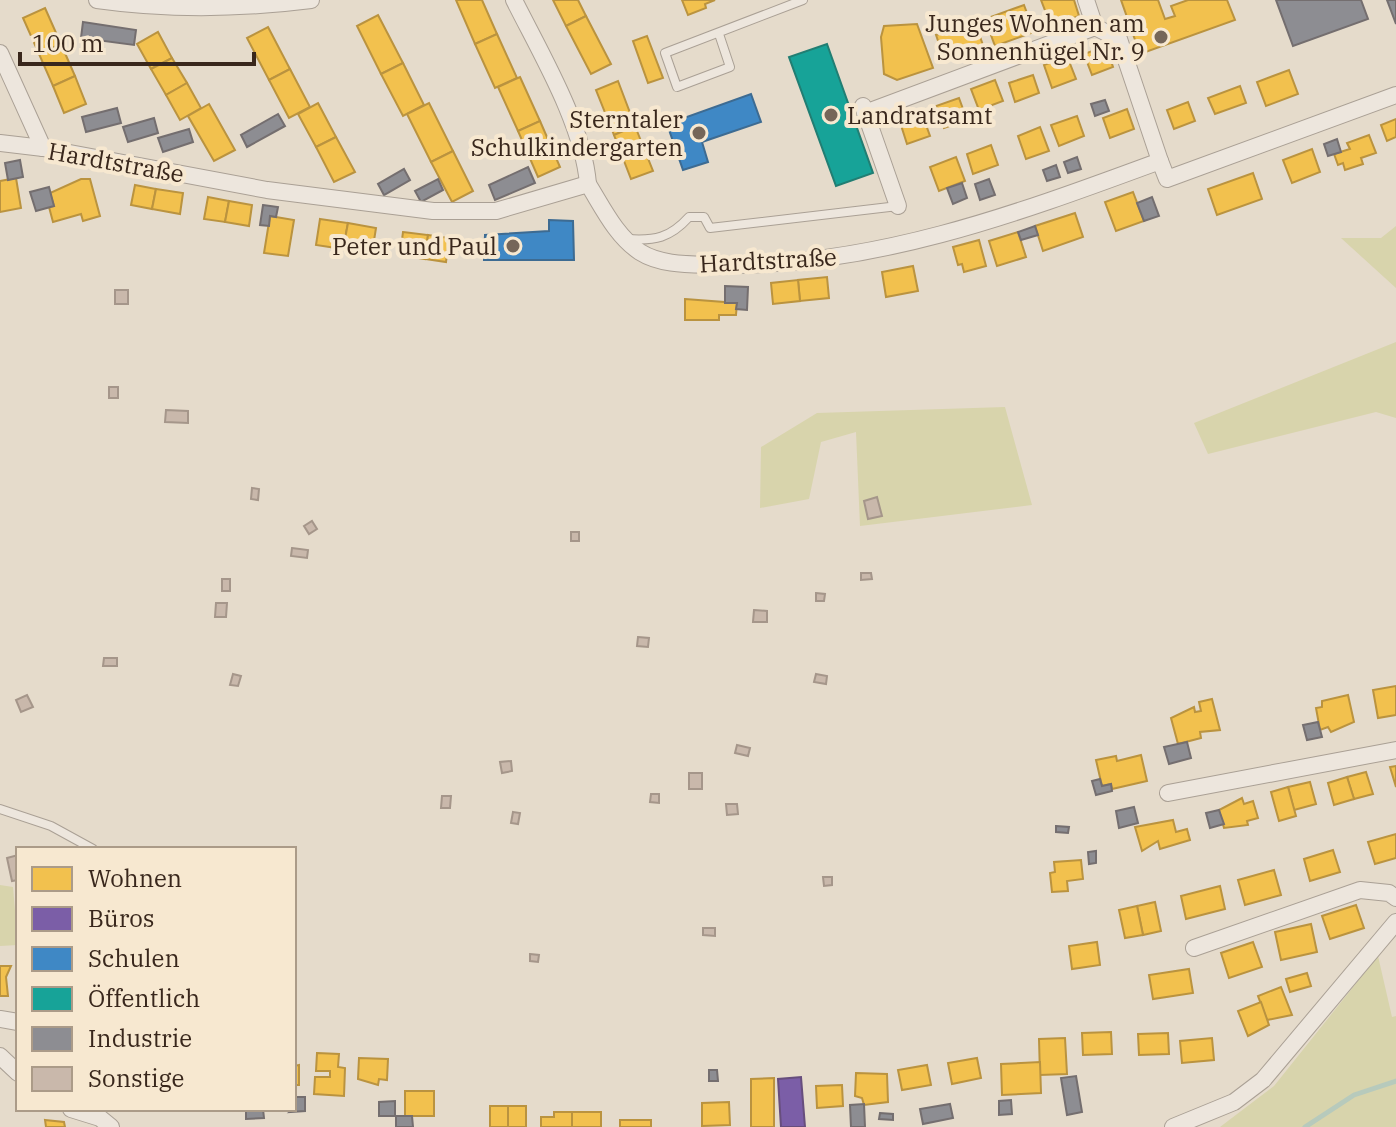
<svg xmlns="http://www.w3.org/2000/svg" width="1396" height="1127" font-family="'IBM Plex Serif',serif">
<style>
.green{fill:#d8d4ac}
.homes{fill:#f2c14e;stroke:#ba933f;stroke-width:2}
.offices{fill:#7b5ea7;stroke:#674e7d;stroke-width:2}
.schools{fill:#3f88c5;stroke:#3d6b92;stroke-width:2}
.public{fill:#17a398;stroke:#217e73;stroke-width:2}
.industry{fill:#8d8d92;stroke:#746e6f;stroke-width:2}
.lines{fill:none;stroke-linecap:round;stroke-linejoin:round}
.stream{stroke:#b7cabc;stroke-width:5}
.building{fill:#c9b8ab;stroke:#a5968a;stroke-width:2}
.service-casing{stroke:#aaa095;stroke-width:10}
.minor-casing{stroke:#aaa095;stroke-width:18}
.service{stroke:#ede6dd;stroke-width:8}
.minor{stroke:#ede6dd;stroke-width:16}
.poi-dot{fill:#756659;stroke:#f7e8d0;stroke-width:3}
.labels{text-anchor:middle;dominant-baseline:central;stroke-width:8;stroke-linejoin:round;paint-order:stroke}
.poi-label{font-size:24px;fill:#39271c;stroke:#f7e8d0;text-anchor:end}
.street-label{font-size:24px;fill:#39271c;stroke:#f7e8d0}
</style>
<rect width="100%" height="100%" fill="#e5dbcb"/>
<!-- green -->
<g class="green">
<path d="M 1396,226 L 1396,288 L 1341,238 L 1381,238 Z"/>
<path d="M 1396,342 L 1396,418 L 1376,412 L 1208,454 L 1194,423 Z"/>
<path d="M 1005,407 L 1032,505 L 860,526 L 856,432 L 821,442 L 809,499 L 760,508 L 761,447 L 817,413 Z"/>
<path d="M 0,885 L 13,887 L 18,945 L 0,946 Z"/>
<path d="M 1378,956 L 1392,1017 L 1396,1016 L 1396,1127 L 1220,1127 L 1274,1086 Z"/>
</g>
<!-- homes -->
<g class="homes">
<path d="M 456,0 L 482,0 L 497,34 L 475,44 Z"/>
<path d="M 553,0 L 578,0 L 586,16 L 566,26 Z"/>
<path d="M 682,0 L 715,0 L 705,4 L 706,8 L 688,15 Z"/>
<path d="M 1041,0 L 1074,0 L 1079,16 L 1051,26 Z"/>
<path d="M 1121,0 L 1158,0 L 1165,19 L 1175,16 L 1171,6 L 1188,0 L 1227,0 L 1235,20 L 1140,54 Z"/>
<path d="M 1024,5 L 1034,32 L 995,46 L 985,19 Z"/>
<path d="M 45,8 L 61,44 L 39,54 L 23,18 Z"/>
<path d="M 378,15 L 403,63 L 381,74 L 357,26 Z"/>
<path d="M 586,16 L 611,64 L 591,74 L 566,26 Z"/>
<path d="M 975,22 L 984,48 L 945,61 L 936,35 Z"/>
<path d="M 917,24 L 933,68 L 897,80 L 884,74 L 881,37 L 884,26 Z"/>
<path d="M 268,27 L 290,69 L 269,80 L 247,38 Z"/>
<path d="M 158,32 L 172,58 L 151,69 L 137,44 Z"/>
<path d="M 497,34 L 517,78 L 495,88 L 475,44 Z"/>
<path d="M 647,36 L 663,78 L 648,83 L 633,41 Z"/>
<path d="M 61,44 L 75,76 L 53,86 L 39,54 Z"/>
<path d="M 1106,46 L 1113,67 L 1092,75 L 1084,54 Z"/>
<path d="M 1067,56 L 1076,79 L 1052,88 L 1044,65 Z"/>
<path d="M 172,58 L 187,83 L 166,95 L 151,69 Z"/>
<path d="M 403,63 L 424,105 L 403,116 L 381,74 Z"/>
<path d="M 290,69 L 310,107 L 289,118 L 269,80 Z"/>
<path d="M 1289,70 L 1298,94 L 1266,106 L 1257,82 Z"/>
<path d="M 1033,75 L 1039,93 L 1015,102 L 1009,83 Z"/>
<path d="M 75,76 L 86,104 L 64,113 L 53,86 Z"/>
<path d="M 520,77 L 540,121 L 518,131 L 498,87 Z"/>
<path d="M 995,80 L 1003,101 L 979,110 L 971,89 Z"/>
<path d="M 618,81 L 635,126 L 614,135 L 596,90 Z"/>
<path d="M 187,83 L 201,108 L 180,120 L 166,95 Z"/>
<path d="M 1240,86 L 1246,103 L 1215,114 L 1208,98 Z"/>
<path d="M 959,98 L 967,120 L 944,128 L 936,106 Z"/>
<path d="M 1188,102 L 1195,121 L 1174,129 L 1167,110 Z"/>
<path d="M 318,103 L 336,137 L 316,147 L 298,114 Z"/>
<path d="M 429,103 L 453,151 L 431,162 L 407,114 Z"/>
<path d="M 209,104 L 235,150 L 214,161 L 188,116 Z"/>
<path d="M 1127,109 L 1134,129 L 1110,138 L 1103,118 Z"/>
<path d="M 922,114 L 930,136 L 907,144 L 900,122 Z"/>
<path d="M 1077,116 L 1084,136 L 1059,146 L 1051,125 Z"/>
<path d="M 1396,119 L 1396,137 L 1387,141 L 1381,125 Z"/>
<path d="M 540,121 L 560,167 L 538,177 L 518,131 Z"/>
<path d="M 635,126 L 653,171 L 631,179 L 614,135 Z"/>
<path d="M 1040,127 L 1049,151 L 1026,159 L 1018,136 Z"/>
<path d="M 1369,135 L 1376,153 L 1361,158 L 1363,164 L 1345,170 L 1343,163 L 1338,165 L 1334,154 L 1350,149 L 1347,143 Z"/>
<path d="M 336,137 L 355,172 L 334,182 L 316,147 Z"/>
<path d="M 991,145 L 998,165 L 973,174 L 967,154 Z"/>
<path d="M 1312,149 L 1320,172 L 1292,183 L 1283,160 Z"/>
<path d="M 453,151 L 473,191 L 452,202 L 431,162 Z"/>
<path d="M 956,157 L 965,181 L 939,191 L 930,167 Z"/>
<path d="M 1253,173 L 1262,199 L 1217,215 L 1208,189 Z"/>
<path d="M 16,178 L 21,208 L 0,212 L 0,181 Z"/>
<path d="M 81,179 L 90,179 L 100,216 L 83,221 L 81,214 L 53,222 L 49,207 L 54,206 L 50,193 Z"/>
<path d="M 135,185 L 156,189 L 152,209 L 131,205 Z"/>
<path d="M 156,189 L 183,193 L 180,214 L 152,209 Z"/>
<path d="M 1133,192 L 1144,221 L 1116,231 L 1105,202 Z"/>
<path d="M 208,197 L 229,201 L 225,222 L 204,219 Z"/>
<path d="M 229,201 L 252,205 L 249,226 L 225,222 Z"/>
<path d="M 1075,213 L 1083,237 L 1043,251 L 1035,226 Z"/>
<path d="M 270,216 L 294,220 L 288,256 L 264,253 Z"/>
<path d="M 320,219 L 348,223 L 343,249 L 316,245 Z"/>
<path d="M 348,223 L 376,228 L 372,253 L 343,249 Z"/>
<path d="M 403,232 L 428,235 L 425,259 L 400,255 Z"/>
<path d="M 1018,232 L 1026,257 L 997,266 L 989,241 Z"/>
<path d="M 428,235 L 449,238 L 446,262 L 425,259 Z"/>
<path d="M 979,240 L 986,266 L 964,272 L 962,264 L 958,265 L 953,247 Z"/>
<path d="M 913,266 L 918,291 L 886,297 L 882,272 Z"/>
<path d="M 827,277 L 829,298 L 800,301 L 798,280 Z"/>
<path d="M 798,280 L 800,301 L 773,304 L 771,283 Z"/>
<path d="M 685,299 L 737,303 L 736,315 L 719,315 L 719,320 L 685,320 Z"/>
<path d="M 1396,686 L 1396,715 L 1378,718 L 1373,690 Z"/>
<path d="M 1348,695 L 1354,722 L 1331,732 L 1328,727 L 1320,730 L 1316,708 L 1322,707 L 1322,701 Z"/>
<path d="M 1212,699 L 1220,730 L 1200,732 L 1201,738 L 1178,744 L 1171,718 L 1194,707 L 1195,712 L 1201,711 L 1199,702 Z"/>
<path d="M 1141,755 L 1147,781 L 1112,789 L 1111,784 L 1102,786 L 1096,760 L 1116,756 L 1117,761 Z"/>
<path d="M 1396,766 L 1396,787 L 1390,767 Z"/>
<path d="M 1366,772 L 1373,794 L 1354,799 L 1347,777 Z"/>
<path d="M 1347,777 L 1354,799 L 1334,805 L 1328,783 Z"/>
<path d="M 1310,782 L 1316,804 L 1294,810 L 1288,787 Z"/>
<path d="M 1288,787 L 1296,816 L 1279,821 L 1271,792 Z"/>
<path d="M 1242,798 L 1244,804 L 1253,801 L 1258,818 L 1247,821 L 1248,825 L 1224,828 L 1219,810 Z"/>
<path d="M 1173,820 L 1176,832 L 1187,829 L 1190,840 L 1160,849 L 1158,841 L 1142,851 L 1135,827 Z"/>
<path d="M 1396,834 L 1396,858 L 1375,864 L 1368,842 Z"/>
<path d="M 1333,850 L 1340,872 L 1310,881 L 1304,859 Z"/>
<path d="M 1081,860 L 1083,879 L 1067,881 L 1068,891 L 1052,892 L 1050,873 L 1055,872 L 1054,862 Z"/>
<path d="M 1274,870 L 1281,895 L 1245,905 L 1238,880 Z"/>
<path d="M 1220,886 L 1225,909 L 1186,919 L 1181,896 Z"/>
<path d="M 1155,902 L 1161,931 L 1143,935 L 1137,906 Z"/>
<path d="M 1356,905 L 1364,928 L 1330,939 L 1322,916 Z"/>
<path d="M 1137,906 L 1143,935 L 1125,938 L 1119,910 Z"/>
<path d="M 1311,924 L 1317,952 L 1281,960 L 1275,932 Z"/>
<path d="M 1097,942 L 1100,965 L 1072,969 L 1069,946 Z"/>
<path d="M 1253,942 L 1262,967 L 1229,978 L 1221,953 Z"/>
<path d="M 0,966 L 11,966 L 6,977 L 8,996 L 0,996 Z"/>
<path d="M 1189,969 L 1193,993 L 1153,999 L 1149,975 Z"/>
<path d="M 1307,973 L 1311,986 L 1290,992 L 1286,979 Z"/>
<path d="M 1281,987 L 1292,1015 L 1267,1020 L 1258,996 Z"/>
<path d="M 1261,1002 L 1269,1025 L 1248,1036 L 1238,1011 Z"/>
<path d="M 1111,1032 L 1112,1054 L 1083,1055 L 1082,1033 Z"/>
<path d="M 1168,1033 L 1169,1054 L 1139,1055 L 1138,1034 Z"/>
<path d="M 1065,1038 L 1067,1074 L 1040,1075 L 1039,1039 Z"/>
<path d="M 1212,1038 L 1214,1060 L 1182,1063 L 1180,1041 Z"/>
<path d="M 317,1053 L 339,1054 L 338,1067 L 345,1068 L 344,1096 L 314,1094 L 315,1077 L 330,1077 L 330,1071 L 316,1071 Z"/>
<path d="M 359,1058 L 388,1059 L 387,1080 L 379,1079 L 378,1085 L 358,1079 Z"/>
<path d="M 977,1058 L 981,1078 L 952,1084 L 948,1063 Z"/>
<path d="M 1040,1062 L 1041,1093 L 1002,1095 L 1001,1064 Z"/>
<path d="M 299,1065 L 299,1085 L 294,1085 L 294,1066 Z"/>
<path d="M 927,1065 L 931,1085 L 902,1090 L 898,1070 Z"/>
<path d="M 856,1073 L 887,1074 L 888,1102 L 864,1105 L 862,1098 L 855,1096 Z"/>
<path d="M 774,1078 L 774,1127 L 751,1127 L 751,1079 Z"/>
<path d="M 842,1085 L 843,1106 L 817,1108 L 816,1086 Z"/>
<rect x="405" y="1091" width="29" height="25"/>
<path d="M 729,1102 L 730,1125 L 702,1126 L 702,1103 Z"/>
<rect x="490" y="1106" width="18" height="21"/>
<rect x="508" y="1106" width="18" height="21"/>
<path d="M 554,1112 L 572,1112 L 572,1127 L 541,1127 L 541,1117 L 554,1117 Z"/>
<rect x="572" y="1112" width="29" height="15"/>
<path d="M 45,1120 L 64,1122 L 65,1127 L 46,1127 Z"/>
<rect x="620" y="1120" width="31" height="7"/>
</g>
<!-- offices -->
<path class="offices" d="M 801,1077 L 805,1127 L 781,1127 L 778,1079 Z"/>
<!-- schools -->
<g class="schools">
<path d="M 751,94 L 761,122 L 702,142 L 708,162 L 683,170 L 667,124 Z"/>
<path d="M 549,220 L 573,221 L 574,260 L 484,260 L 485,235 L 549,231 Z"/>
</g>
<!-- public -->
<path class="public" d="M 827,44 L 873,173 L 836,186 L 789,57 Z"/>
<!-- industry -->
<g class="industry">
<path d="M 1276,0 L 1361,0 L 1368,19 L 1293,46 Z"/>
<path d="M 1387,0 L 1396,0 L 1396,24 Z"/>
<path d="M 83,22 L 136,30 L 134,45 L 81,38 Z"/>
<path d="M 1105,100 L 1109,111 L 1095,116 L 1091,104 Z"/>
<path d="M 117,108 L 121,123 L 86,132 L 82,117 Z"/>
<path d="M 278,114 L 285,126 L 247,147 L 241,135 Z"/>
<path d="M 154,118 L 158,133 L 128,142 L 123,127 Z"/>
<path d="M 189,129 L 193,142 L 163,152 L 158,138 Z"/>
<path d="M 1337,139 L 1341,152 L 1328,156 L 1324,144 Z"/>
<path d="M 1077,157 L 1081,169 L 1068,173 L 1064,162 Z"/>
<path d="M 20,160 L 23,177 L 8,180 L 5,163 Z"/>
<path d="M 1056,165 L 1060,177 L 1047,181 L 1043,170 Z"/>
<path d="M 528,167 L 535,183 L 495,200 L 489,185 Z"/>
<path d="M 404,169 L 410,180 L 384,195 L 378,184 Z"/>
<path d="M 438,179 L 443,190 L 421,202 L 415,191 Z"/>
<path d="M 989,179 L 995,195 L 980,200 L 975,184 Z"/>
<path d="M 962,183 L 967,198 L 953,204 L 947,188 Z"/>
<path d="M 49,187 L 54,206 L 36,211 L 30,192 Z"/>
<path d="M 1152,197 L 1159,216 L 1144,221 L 1137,203 Z"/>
<path d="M 263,205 L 278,207 L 276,217 L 270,216 L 269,226 L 260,225 Z"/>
<path d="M 1035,226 L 1038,235 L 1021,240 L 1018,232 Z"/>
<path d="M 725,286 L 748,287 L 747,310 L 736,309 L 737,303 L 725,303 Z"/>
<path d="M 1318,722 L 1322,737 L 1307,740 L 1303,725 Z"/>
<path d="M 1187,742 L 1191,758 L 1169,764 L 1164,747 Z"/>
<path d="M 1100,779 L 1102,786 L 1111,784 L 1112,791 L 1096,795 L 1092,781 Z"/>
<path d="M 1134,807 L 1138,823 L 1119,828 L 1116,811 Z"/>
<path d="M 1219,810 L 1224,824 L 1210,828 L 1206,813 Z"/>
<path d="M 1056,826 L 1069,827 L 1068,833 L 1056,832 Z"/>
<path d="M 1096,851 L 1096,863 L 1089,864 L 1088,852 Z"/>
<path d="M 709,1070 L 717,1070 L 718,1081 L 709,1081 Z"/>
<path d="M 1076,1076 L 1082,1112 L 1067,1115 L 1061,1078 Z"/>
<path d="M 294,1097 L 305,1097 L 305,1111 L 290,1112 L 294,1109 Z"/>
<path d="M 1011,1100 L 1012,1114 L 999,1115 L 999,1101 Z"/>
<path d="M 395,1101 L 395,1116 L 379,1116 L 379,1102 Z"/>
<path d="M 864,1104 L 865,1127 L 851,1127 L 850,1105 Z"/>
<path d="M 950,1104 L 953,1118 L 923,1124 L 920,1109 Z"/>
<path d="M 246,1109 L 263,1109 L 264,1118 L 246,1119 Z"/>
<path d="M 880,1113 L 893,1114 L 893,1120 L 879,1119 Z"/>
<path d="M 396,1116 L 412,1116 L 413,1127 L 396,1127 Z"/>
</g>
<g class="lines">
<!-- stream -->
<path class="stream" d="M 1305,1127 L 1354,1095 L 1396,1081"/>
</g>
<!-- building -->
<g class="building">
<rect x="115" y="290" width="13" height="14"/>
<rect x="109" y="387" width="9" height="11"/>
<path d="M 166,410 L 188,411 L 188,423 L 165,422 Z"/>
<path d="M 252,488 L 259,489 L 258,500 L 251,499 Z"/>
<path d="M 877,497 L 882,516 L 868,519 L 864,501 Z"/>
<path d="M 312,521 L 317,529 L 309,534 L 304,526 Z"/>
<rect x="571" y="532" width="8" height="9"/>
<path d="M 292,548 L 308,550 L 307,558 L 291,556 Z"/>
<path d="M 861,573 L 871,573 L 872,579 L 861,580 Z"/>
<rect x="222" y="579" width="8" height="12"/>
<path d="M 816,593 L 825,594 L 824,601 L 816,601 Z"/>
<path d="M 216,603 L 227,603 L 226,617 L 215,617 Z"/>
<path d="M 754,610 L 767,611 L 767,622 L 753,622 Z"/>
<path d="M 638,637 L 649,638 L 648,647 L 637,646 Z"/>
<path d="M 104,658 L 117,658 L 117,666 L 103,666 Z"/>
<path d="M 233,674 L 241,676 L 238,686 L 230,685 Z"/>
<path d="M 816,674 L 827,676 L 826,684 L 814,682 Z"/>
<path d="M 27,695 L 33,707 L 21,712 L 16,700 Z"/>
<path d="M 737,745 L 750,748 L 748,756 L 735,753 Z"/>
<path d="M 511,761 L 512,771 L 502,773 L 500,762 Z"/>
<rect x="689" y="773" width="13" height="16"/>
<path d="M 651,794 L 659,794 L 659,803 L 650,802 Z"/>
<path d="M 442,796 L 451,796 L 450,808 L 441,808 Z"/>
<path d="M 726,804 L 737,804 L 738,814 L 727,815 Z"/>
<path d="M 513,812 L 520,813 L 518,824 L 511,823 Z"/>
<path d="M 18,855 L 18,880 L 12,881 L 7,858 Z"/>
<path d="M 823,877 L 832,877 L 832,885 L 824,886 Z"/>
<path d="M 703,928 L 715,928 L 715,936 L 703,935 Z"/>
<path d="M 530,954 L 539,955 L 538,962 L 530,961 Z"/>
</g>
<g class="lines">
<defs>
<g id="service">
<path d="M 719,34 L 730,67 L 677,87 L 665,53 L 803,0"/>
<path d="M 627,239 C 655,241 670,238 689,217 L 704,217 L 710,228 L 898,206"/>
<path d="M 0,809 L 51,826 L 93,849"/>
</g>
<g id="minor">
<path d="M 97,0 C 168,10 240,9 311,0"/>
<path d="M 514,0 C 541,54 583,124 588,184"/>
<path d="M 1086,0 L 1095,27 L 1119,39 L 1160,161"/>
<path d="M 0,53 L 43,148"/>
<path d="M 863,106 L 898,206"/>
<path d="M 865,113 L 1095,27"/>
<path d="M 0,143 L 43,148 L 267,190 L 433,211 L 496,211 L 588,184 C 603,208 616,236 640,252 C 662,266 693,264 717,265 C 874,267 1016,214 1160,161 L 1167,179 L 1396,95"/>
<path d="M 1168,793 L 1396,750"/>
<path d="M 1194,948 L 1360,890 L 1389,893 L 1396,898"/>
<path d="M 0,1019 L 18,1022"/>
<path d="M 0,1056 L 18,1073"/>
<path d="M 71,1109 L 100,1118 L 111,1127"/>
<path d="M 1173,1127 L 1234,1102 L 1263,1080 L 1396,922"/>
</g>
</defs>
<!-- service casing -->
<use href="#service" class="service-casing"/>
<!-- minor casing -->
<use href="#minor" class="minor-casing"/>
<!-- service -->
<use href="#service" class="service"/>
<!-- minor -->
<use href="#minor" class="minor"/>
</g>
<!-- markers -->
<g class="poi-dot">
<circle cx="1161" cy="37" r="8"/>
<circle cx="831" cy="115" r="8"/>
<circle cx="699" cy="133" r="8"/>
<circle cx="513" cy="246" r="8"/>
</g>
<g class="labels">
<!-- poi labels -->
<g class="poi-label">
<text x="1145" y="23">Junges Wohnen am<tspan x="1145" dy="28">Sonnenhügel Nr. 9</tspan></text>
<text x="847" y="115" text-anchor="start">Landratsamt</text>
<text x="683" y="119">Sterntaler<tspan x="683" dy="28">Schulkindergarten</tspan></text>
<text x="497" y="246">Peter und Paul</text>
</g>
<!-- street labels -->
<g class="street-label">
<text transform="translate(116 162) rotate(10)">Hardtstraße</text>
<text transform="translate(768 260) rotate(-3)">Hardtstraße</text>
</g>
</g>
<!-- legend -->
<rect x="16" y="847" width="280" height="264" fill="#f7e8d0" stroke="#ab9b88" stroke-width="2"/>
<rect x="32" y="867" width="40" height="24" fill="#f2c14e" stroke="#ab9b88" stroke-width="2"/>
<text x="88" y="887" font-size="24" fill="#39271c">Wohnen</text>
<rect x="32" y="907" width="40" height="24" fill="#7b5ea7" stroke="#ab9b88" stroke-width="2"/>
<text x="88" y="927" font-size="24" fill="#39271c">Büros</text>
<rect x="32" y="947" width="40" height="24" fill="#3f88c5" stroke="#ab9b88" stroke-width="2"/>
<text x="88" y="967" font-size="24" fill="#39271c">Schulen</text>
<rect x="32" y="987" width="40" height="24" fill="#17a398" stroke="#ab9b88" stroke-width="2"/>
<text x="88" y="1007" font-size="24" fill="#39271c">Öffentlich</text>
<rect x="32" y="1027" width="40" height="24" fill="#8d8d92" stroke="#ab9b88" stroke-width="2"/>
<text x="88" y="1047" font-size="24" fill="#39271c">Industrie</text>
<rect x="32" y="1067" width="40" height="24" fill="#c9b8ab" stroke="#ab9b88" stroke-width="2"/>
<text x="88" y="1087" font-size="24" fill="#39271c">Sonstige</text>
<!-- scale -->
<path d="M20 52v12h234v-12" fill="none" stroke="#39271c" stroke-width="4"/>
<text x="32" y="52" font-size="24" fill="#39271c" stroke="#f7e8d0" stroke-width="6" paint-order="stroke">100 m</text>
</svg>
